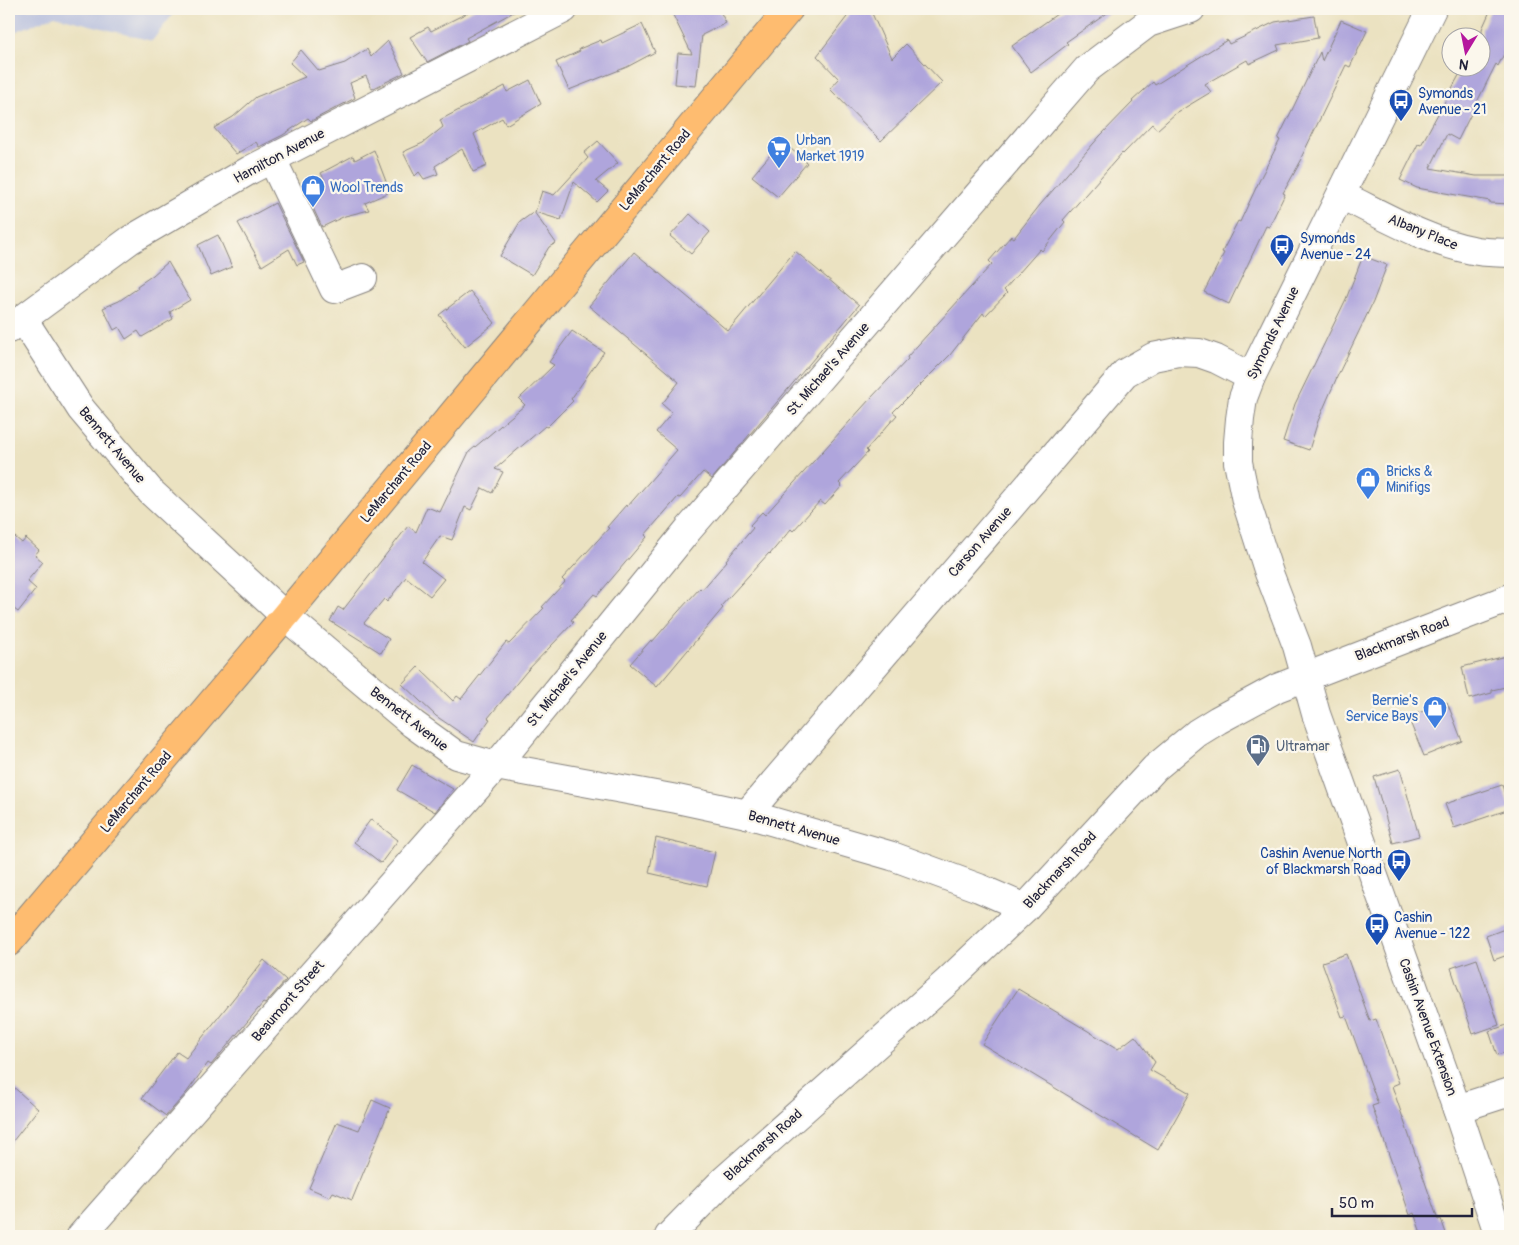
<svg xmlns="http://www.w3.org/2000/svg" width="1519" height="1245" font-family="Pangolin,sans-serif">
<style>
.industrial{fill:#bcc3de}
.building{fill:#afa5dc}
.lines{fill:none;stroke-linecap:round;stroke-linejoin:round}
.minor-casing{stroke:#86827e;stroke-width:30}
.major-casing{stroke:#86827e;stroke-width:30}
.minor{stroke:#fff;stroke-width:28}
.major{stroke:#febc70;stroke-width:28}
.labels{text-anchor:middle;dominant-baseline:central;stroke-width:4.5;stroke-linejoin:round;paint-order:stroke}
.transit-label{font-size:14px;fill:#164399;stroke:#fbf7ec;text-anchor:start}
.shop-label{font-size:14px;fill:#366cbe;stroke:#fbf7ec;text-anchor:start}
.street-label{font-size:14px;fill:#22223b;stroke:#fbf7ec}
.service-label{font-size:14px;fill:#4e5e75;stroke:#fbf7ec;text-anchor:start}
</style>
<rect width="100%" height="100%" fill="#fbf7ec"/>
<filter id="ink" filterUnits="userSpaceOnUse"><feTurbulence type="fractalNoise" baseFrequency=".02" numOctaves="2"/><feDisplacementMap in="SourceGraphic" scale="10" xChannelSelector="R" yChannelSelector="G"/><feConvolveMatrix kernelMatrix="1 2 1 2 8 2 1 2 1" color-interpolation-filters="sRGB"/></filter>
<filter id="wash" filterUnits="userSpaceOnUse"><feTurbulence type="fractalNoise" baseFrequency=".0096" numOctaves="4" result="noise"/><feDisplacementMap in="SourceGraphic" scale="20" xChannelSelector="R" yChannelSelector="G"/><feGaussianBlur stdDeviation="1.12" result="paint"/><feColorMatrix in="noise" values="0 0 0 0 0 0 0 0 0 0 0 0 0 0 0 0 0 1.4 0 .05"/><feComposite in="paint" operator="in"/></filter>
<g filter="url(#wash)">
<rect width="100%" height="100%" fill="#ebe2c1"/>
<!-- industrial -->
<path class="industrial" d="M 9,9 L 177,9 L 152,41 L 55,16 L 9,34 Z"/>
<g id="blocks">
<!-- building -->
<g class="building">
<path d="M 475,9 L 519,9 L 466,38 L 468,41 L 427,62 L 410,37 L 428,27 L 431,31 Z"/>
<path d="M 670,9 L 719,9 L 726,23 L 702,35 L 696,86 L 675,84 L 678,53 L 692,54 Z"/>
<path d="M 853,9 L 870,9 L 892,58 L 906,44 L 942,82 L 881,141 L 830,89 L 839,79 L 817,56 Z"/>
<path d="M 1064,9 L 1113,9 L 1066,42 L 1068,44 L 1031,72 L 1012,46 Z"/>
<path d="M 1491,9 L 1510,9 L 1510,42 L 1498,66 L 1496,64 L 1458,140 L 1447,134 L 1430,168 L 1476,176 L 1510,176 L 1510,204 L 1490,203 L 1490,201 L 1417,188 L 1400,180 L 1418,144 L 1421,145 L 1463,68 L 1482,68 L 1482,29 Z"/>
<path d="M 1314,16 L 1318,38 L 1277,45 L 1279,50 L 1249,64 L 1247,60 L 1205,84 L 1211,92 L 1176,113 L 1157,130 L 1152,124 L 1123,154 L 1122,153 L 1063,220 L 1065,222 L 1042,251 L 1040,249 L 1004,290 L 1007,293 L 985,316 L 983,313 L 950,355 L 893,412 L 897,415 L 866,450 L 868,452 L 839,483 L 842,486 L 825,505 L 820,501 L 793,531 L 791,529 L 770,554 L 769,553 L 721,606 L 723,608 L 657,687 L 630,664 L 651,640 L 652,642 L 678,612 L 700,588 L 702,590 L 727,561 L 726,560 L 753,528 L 750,525 L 762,512 L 765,515 L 870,399 L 908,359 L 907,357 L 992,264 L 989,261 L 1011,236 L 1014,238 L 1040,205 L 1100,136 L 1133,102 L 1132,101 L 1153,82 L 1155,85 L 1227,40 L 1229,44 L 1275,22 Z"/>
<path d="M 1341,20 L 1367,31 L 1350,67 L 1346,65 L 1301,158 L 1302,159 L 1283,193 L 1285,194 L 1269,227 L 1266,226 L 1229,304 L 1204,292 L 1224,253 L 1222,252 L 1238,221 L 1240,222 L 1262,175 L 1280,140 L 1278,139 L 1320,52 L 1322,61 Z"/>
<path d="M 642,24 L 655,52 L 627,67 L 569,90 L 556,62 L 580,51 L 579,49 L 601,40 L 602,43 Z"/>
<path d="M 388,41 L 404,73 L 372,89 L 366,76 L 350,83 L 355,98 L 311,121 L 308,118 L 283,135 L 259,147 L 256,142 L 236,154 L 214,128 L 233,117 L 256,97 L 305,77 L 290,63 L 301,50 L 319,71 L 345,63 L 367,49 L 371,57 Z"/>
<path d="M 530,80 L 541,104 L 506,125 L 502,118 L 474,134 L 487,166 L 473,172 L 462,149 L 435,166 L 438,174 L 424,179 L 419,172 L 415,176 L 403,152 L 423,143 L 443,127 L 440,120 L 505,86 L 507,92 Z"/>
<path d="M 598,141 L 618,163 L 596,181 L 608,191 L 597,202 L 574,182 L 561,220 L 535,212 L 542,191 L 554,195 L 588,158 L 584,153 Z"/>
<path d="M 782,141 L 807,163 L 778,197 L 752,176 Z"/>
<path d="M 374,150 L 390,192 L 365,203 L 369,210 L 345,216 L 322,227 L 304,189 L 324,179 L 321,173 L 353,156 L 355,160 Z"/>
<path d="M 275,203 L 304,262 L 297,265 L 289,249 L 262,266 L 238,223 Z"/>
<path d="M 534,212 L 556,243 L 549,247 L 532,275 L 500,256 L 520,222 Z"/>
<path d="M 690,214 L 710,232 L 691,254 L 670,236 Z"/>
<path d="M 218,235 L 232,267 L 211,276 L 198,245 Z"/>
<path d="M 795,251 L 859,305 L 712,479 L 703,472 L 680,498 L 678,497 L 645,535 L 647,537 L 597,596 L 594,594 L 571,620 L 574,622 L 526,672 L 488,718 L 490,719 L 474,742 L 436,716 L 402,684 L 418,667 L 453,701 L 457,696 L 461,699 L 506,642 L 509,644 L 544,608 L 542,607 L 565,582 L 562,579 L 609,528 L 607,527 L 626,505 L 627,507 L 677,450 L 656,432 L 672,413 L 662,404 L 679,382 L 589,306 L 634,252 L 728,331 Z"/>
<path d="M 1363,256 L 1387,265 L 1373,302 L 1337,377 L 1318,421 L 1309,450 L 1283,441 L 1295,404 L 1346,299 Z"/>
<path d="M 168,262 L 190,300 L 170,312 L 173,319 L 142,337 L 138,331 L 126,339 L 119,327 L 114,330 L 103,308 L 119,301 L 138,288 L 137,286 L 153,275 Z"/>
<path d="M 470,291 L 495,323 L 465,347 L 439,315 Z"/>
<path d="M 572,331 L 604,352 L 571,399 L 573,401 L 547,427 L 545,426 L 495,469 L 503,472 L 492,493 L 482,488 L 471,510 L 465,507 L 452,540 L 440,536 L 422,562 L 444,579 L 430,596 L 406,577 L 387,602 L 384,599 L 364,623 L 389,639 L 381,653 L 330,621 L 338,607 L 343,610 L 408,526 L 416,532 L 427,507 L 440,512 L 469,452 L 525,405 L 519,399 L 554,365 L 549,362 Z"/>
<path d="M 9,532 L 22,543 L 26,538 L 39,550 L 35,555 L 43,562 L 27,581 L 36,589 L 18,612 L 9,605 Z"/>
<path d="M 1510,655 L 1510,686 L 1492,690 L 1492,693 L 1469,699 L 1462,667 Z"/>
<path d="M 1447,702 L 1462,741 L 1424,756 L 1408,717 Z"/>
<path d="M 412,765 L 453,789 L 435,812 L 397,790 Z"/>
<path d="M 1400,769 L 1419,836 L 1393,843 L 1374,777 Z"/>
<path d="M 1502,785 L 1510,809 L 1454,828 L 1445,804 Z"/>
<path d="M 371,819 L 398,840 L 381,863 L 354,842 Z"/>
<path d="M 656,838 L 715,852 L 707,886 L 649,873 Z"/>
<path d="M 1510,927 L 1510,954 L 1494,960 L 1486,936 Z"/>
<path d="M 1346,954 L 1370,1021 L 1376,1019 L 1393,1067 L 1399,1083 L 1392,1086 L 1438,1220 L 1441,1219 L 1447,1236 L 1422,1236 L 1414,1213 L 1410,1215 L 1372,1106 L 1378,1104 L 1346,1016 L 1342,1017 L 1322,962 Z"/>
<path d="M 1477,959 L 1499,1025 L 1473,1034 L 1451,968 Z"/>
<path d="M 264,960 L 286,980 L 265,1004 L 263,1003 L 211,1065 L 208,1063 L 187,1092 L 166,1116 L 142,1098 L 177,1052 L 186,1058 Z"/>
<path d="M 1018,989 L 1118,1049 L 1135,1036 L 1155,1062 L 1150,1070 L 1190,1093 L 1158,1150 L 982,1044 Z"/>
<path d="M 1510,1024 L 1510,1051 L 1497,1055 L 1489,1031 Z"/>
<path d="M 9,1083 L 38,1109 L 9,1146 Z"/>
<path d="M 372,1100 L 390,1108 L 352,1200 L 333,1192 L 330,1197 L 309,1188 L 337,1122 L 359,1130 Z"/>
</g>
</g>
</g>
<g filter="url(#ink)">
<use href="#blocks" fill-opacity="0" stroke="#86827e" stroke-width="1"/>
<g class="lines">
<defs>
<g id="minor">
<path d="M 1432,9 L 1251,377 L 1243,398 L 1240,419 L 1238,442 L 1238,462 L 1246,501 L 1269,573 L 1297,646 L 1316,714 L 1457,1109 L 1499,1236"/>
<path d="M 272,159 L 334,289 L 363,278"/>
<path d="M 1341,195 C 1383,215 1426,241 1472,250 C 1484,253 1498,252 1510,253"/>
<path d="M 23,319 L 81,409 L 151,492 L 285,616 L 413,724 L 456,755 L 496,766 L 677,799 L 747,814 L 892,856 L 979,888 L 1025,908"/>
<path d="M 9,329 L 130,240 L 250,170 L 564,9"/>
<path d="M 747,814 L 1125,373 L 1153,357 L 1178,352 L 1199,353 L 1216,359 L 1251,377"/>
<path d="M 1457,1109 L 1510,1092"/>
<path d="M 81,1236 L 496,766 L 688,530 L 1087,69 L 1148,23 L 1191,9"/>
<path d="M 669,1236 L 723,1181 L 948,981 L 986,945 L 1025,908 L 1155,768 L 1197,733 L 1218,720 L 1277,688 L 1510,598"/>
</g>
<path id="major" d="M 9,942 L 285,616 L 789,9"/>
</defs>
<!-- minor casing -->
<use href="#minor" class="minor-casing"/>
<!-- major casing -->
<use href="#major" class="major-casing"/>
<!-- minor -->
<use href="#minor" class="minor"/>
<!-- major -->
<use href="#major" class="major"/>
</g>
</g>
<!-- icons -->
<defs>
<symbol id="bus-pin" viewBox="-11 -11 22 30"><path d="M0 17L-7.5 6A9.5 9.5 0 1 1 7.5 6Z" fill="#1a4fb4" stroke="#fbf7ec"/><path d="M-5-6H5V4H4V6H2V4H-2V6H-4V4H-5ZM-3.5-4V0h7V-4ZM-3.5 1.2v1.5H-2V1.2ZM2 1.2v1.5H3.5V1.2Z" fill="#fff"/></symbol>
<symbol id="supermarket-pin" viewBox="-11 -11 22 30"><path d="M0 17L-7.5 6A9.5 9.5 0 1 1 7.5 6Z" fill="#3f7fe0" stroke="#fbf7ec"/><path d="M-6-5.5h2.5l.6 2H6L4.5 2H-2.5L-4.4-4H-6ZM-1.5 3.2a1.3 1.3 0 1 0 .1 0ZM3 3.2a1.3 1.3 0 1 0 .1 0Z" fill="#fff"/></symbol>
<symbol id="shop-pin" viewBox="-11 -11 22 30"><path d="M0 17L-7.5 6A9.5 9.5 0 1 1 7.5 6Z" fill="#3f7fe0" stroke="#fbf7ec"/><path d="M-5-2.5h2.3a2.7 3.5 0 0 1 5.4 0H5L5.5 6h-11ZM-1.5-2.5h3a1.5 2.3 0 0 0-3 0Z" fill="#fff"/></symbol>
<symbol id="fuel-pin" viewBox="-11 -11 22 30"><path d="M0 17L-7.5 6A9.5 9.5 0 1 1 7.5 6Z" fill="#5c6f8a" stroke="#fbf7ec"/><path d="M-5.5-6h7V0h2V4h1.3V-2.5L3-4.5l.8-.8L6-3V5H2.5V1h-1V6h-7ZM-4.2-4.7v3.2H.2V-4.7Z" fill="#fff"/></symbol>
</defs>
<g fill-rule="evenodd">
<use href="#bus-pin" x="1387" y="87" width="28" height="38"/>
<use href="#supermarket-pin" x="765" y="134" width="28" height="38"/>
<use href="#shop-pin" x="299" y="173" width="28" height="38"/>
<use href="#bus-pin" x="1268" y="232" width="28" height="38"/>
<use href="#shop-pin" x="1354" y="465" width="28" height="38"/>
<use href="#shop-pin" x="1421" y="694" width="28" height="38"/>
<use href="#fuel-pin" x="1244" y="732" width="28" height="38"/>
<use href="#bus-pin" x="1385" y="847" width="28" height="38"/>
<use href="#bus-pin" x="1363" y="911" width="28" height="38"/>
</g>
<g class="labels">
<!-- transit labels -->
<g class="transit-label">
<text x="1418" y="93">Symonds<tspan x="1418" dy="16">Avenue - 21</tspan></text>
<text x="1300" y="238">Symonds<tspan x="1300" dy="16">Avenue - 24</tspan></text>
<text x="1382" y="853" text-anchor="end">Cashin Avenue North<tspan x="1382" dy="16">of Blackmarsh Road</tspan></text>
<text x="1394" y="917">Cashin<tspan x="1394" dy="16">Avenue - 122</tspan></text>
</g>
<!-- shop labels -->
<g class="shop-label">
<text x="796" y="140">Urban<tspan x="796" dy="16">Market 1919</tspan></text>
<text x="330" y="187">Wool Trends</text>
<text x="1386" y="471">Bricks &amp;<tspan x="1386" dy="16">Minifigs</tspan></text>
<text x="1418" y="700" text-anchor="end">Bernie's<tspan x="1418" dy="16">Service Bays</tspan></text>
</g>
<!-- street labels -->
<g class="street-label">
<text transform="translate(279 156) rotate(-28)">Hamilton Avenue</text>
<text transform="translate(655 170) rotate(-50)">LeMarchant Road</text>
<text transform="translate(1423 232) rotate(22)">Albany Place</text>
<text transform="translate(1273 333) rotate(-64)">Symonds Avenue</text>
<text transform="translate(828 369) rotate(-49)">St. Michael's Avenue</text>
<text transform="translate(112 445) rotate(50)">Bennett Avenue</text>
<text transform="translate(396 482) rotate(-50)">LeMarchant Road</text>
<text transform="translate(980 542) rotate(-49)">Carson Avenue</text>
<text transform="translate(1402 639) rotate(-21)">Blackmarsh Road</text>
<text transform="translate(567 679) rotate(-51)">St. Michael's Avenue</text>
<text transform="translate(409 719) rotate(38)">Bennett Avenue</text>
<text transform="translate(136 792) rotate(-50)">LeMarchant Road</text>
<text transform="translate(794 828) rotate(16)">Bennett Avenue</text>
<text transform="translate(1060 870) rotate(-47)">Blackmarsh Road</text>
<text transform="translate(288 1001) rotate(-49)">Beaumont Street</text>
<text transform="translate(1428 1027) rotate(70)">Cashin Avenue Extension</text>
<text transform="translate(763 1145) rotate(-42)">Blackmarsh Road</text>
</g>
<!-- service labels -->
<g class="service-label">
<text x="1276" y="746">Ultramar</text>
</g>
</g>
<!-- margin -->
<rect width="1519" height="1245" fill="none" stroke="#fbf7ec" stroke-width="30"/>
<!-- north arrow -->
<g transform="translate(1466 52) rotate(190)"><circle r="24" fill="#fbf7ec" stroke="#a4a2a5"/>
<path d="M0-4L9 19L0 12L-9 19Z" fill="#b5179e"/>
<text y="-8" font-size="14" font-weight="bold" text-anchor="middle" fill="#22223b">N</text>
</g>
<!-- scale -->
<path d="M1332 1208v8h140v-8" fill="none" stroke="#22223b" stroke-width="2.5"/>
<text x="1339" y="1208" font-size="15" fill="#22223b" stroke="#fbf7ec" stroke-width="4" paint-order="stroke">50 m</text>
</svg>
